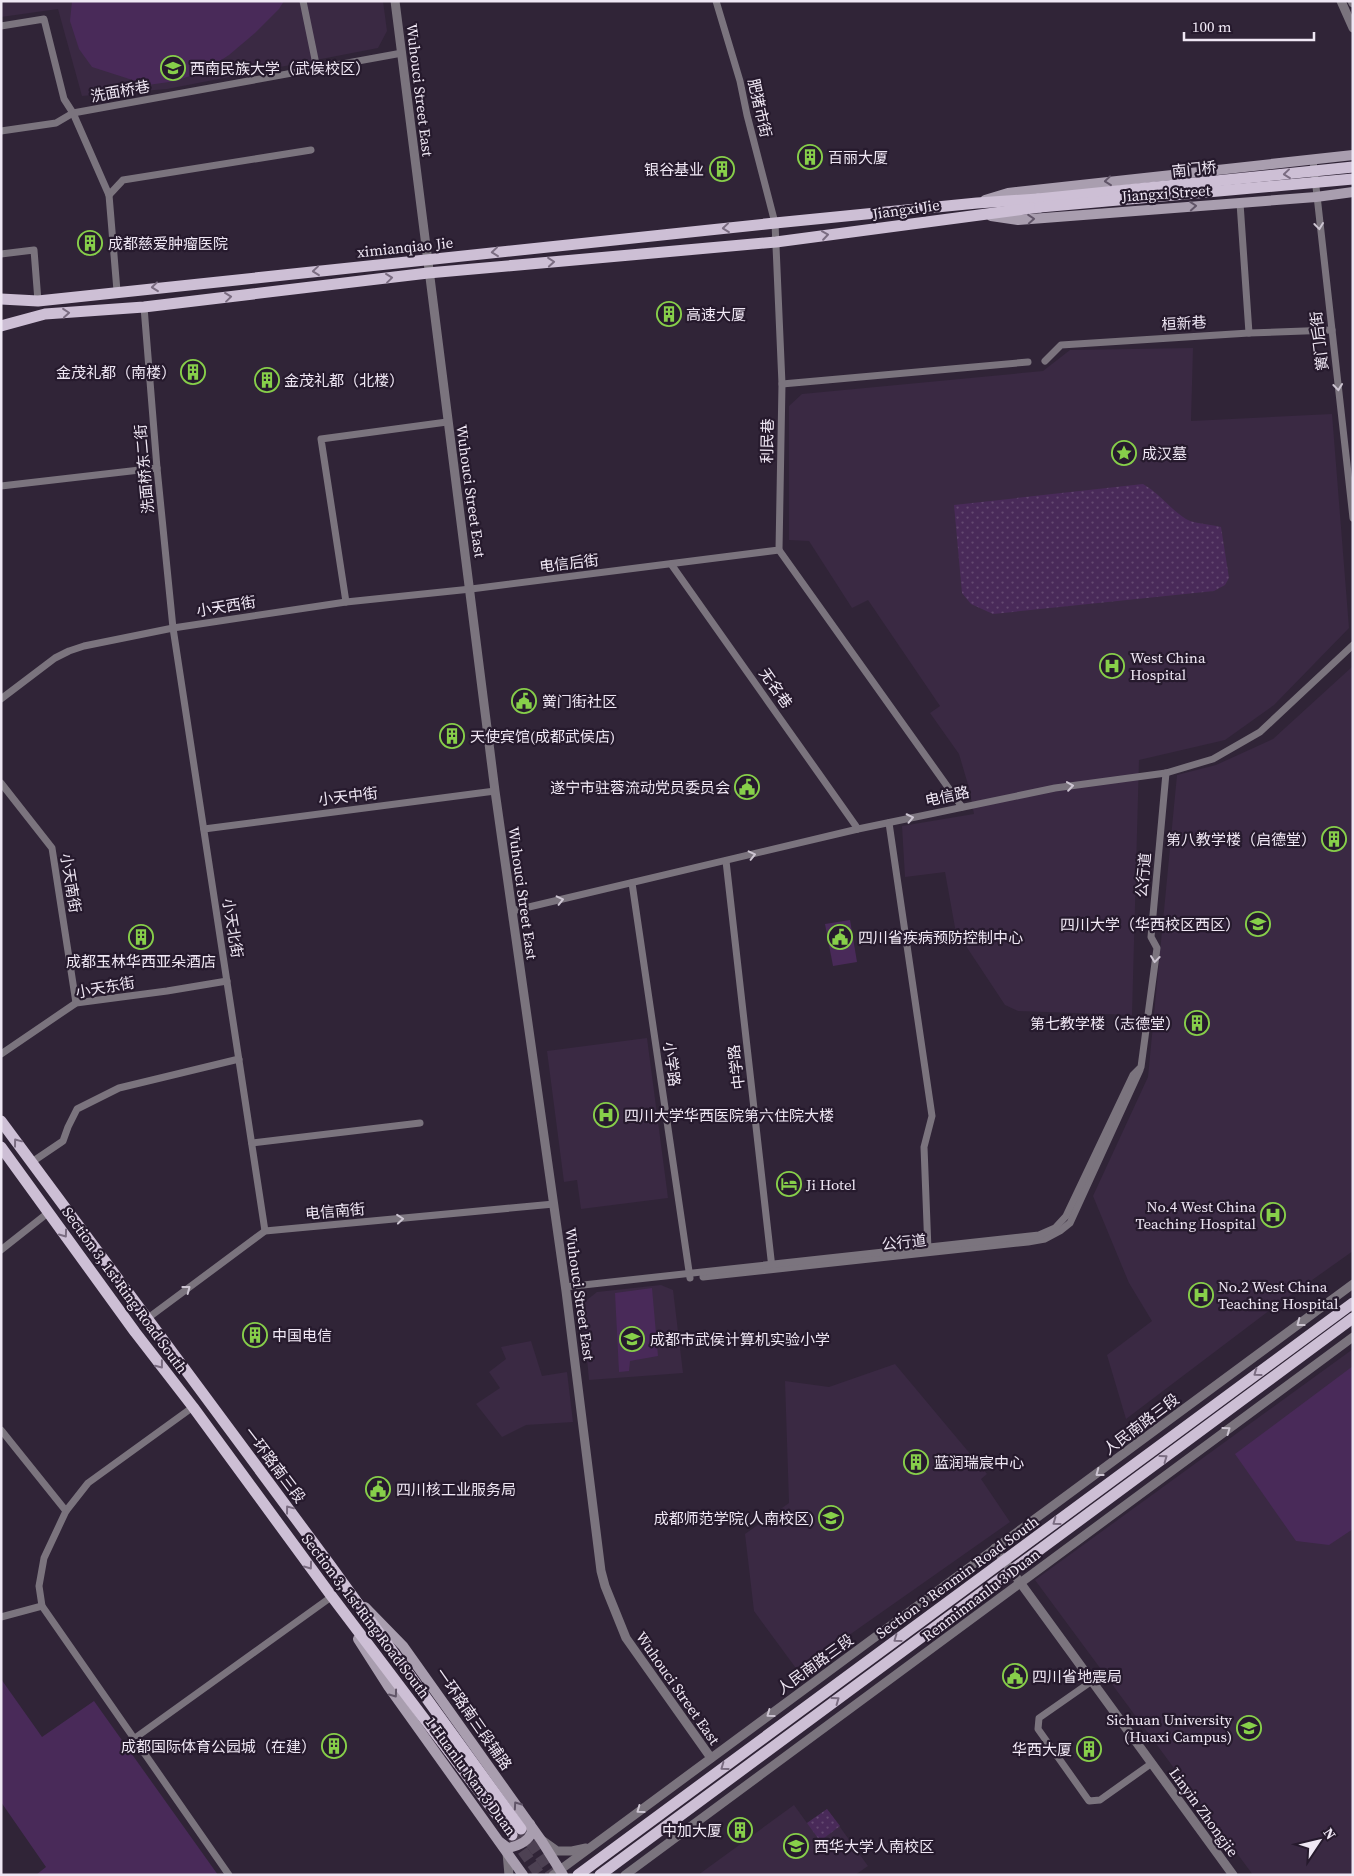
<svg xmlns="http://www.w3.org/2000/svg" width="1354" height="1876" font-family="'Source Serif 4','Noto Sans SC',serif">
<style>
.built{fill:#3a2943}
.green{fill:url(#green-dots)}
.pitch{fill:#492a59}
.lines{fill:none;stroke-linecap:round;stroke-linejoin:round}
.primary-tunnel{stroke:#4d4153;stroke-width:11;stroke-dasharray:11 5.5;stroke-linecap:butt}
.minor{stroke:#7b747e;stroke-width:7}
.tertiary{stroke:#7b747e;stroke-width:9}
.secondary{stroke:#a99eaf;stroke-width:10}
.primary{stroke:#cdbfd5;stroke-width:11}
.primary-bridge{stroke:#cdbfd5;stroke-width:11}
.oneway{stroke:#7a6c81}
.oneway2{stroke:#615568}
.oneway3{stroke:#ccc4d1}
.labels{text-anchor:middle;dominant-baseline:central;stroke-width:4.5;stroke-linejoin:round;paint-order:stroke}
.poi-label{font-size:15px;fill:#efe7f4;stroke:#261a2d;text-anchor:start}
.street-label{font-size:15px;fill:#efe7f4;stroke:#261a2d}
</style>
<defs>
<pattern id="green-dots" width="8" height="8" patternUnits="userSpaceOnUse" patternTransform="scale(1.25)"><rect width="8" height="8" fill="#492a59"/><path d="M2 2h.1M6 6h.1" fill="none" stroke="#644971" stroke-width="1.8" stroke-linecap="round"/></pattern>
</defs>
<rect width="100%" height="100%" fill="#302437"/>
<!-- built -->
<g class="built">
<path d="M 1,1 L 383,1 L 387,31 L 378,48 L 167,89 L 82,96 L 58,9 L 1,17 Z"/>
<path d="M 1193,348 L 1191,421 L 1332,414 L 1349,628 L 1274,705 L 1225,740 L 1139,760 L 1132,1015 L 1018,1011 L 1005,1005 L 964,943 L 958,944 L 945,872 L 905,877 L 902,826 L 974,814 L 969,788 L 959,754 L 930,713 L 940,706 L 868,600 L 852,608 L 809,541 L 789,540 L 789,406 L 802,394 L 1043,371 L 1070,350 Z"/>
<path d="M 1353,666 L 1353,1251 L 1274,1307 L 1126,1419 L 1107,1355 L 1152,1321 L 1129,1283 L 1093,1196 L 1148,1077 L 1177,775 L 1216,765 L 1273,739 Z"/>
<path d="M 647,1038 L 668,1198 L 581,1209 L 577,1180 L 564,1182 L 547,1051 Z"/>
<path d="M 661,1285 L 673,1290 L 683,1373 L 589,1380 L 582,1304 L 597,1292 Z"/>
<path d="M 531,1341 L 542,1376 L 567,1372 L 573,1422 L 526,1425 L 502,1437 L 476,1404 L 500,1388 L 489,1372 L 506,1359 L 501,1347 Z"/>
<path d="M 1353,1349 L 1353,1875 L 1253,1875 L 1035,1580 Z"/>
<path d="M 895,1364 L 987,1474 L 981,1479 L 1010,1522 L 798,1671 L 754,1611 L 745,1534 L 789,1503 L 785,1381 L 829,1387 Z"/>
<path d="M 794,1805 L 807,1823 L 827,1809 L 868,1866 L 855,1875 L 698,1875 Z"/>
</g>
<!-- green -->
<g class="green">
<path d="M 1143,484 C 1159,493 1170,509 1186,519 C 1195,524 1210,524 1221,527 L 1229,578 L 1225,585 L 1214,591 L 993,614 L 971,604 L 962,593 L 954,505 Z"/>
<path d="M 827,1809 L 840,1826 L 820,1841 L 807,1823 Z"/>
</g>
<!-- pitch -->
<g class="pitch">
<path d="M 72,1 L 284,1 L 279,9 L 255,33 L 229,55 L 206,70 L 176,81 L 148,85 L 92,67 L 79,49 L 70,21 Z"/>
<path d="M 850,920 L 857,962 L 833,966 L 825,924 Z"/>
<path d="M 652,1288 L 658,1356 L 630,1361 L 629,1371 L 619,1372 L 615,1293 Z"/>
<path d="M 1353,1366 L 1353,1529 L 1329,1545 L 1296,1541 L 1235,1454 Z"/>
<path d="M 1,1679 L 42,1737 L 94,1701 L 218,1875 L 36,1875 L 46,1867 L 1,1802 Z"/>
</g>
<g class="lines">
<!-- primary-tunnel -->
<g class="primary-tunnel">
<path d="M 521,1829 L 553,1875"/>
<path d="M 513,1837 L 540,1875"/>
</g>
<!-- minor -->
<g class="minor">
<path d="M 303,1 L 317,69"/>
<path d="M 1,26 L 44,19 L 64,99 L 73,113 L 109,195 L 117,291"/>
<path d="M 1,131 L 56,123 L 73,113 L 402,53"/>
<path d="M 1313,160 L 1353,518"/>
<path d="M 109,195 L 123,180 L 311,150"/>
<path d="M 1240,203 L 1249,333"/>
<path d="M 1,254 L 34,250 L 38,301"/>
<path d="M 144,307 L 157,468 L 173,628 L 265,1231"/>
<path d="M 1045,361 L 1061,345 L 1249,333 L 1332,330"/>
<path d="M 782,384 L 1028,362"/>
<path d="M 1,486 L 157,468"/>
<path d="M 779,550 L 962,807"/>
<path d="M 671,564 L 858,829"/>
<path d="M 346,602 L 321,439 L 447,422"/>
<path d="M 1,699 L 55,658 L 69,651 L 84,646 L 173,628 L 346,602 L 471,589 L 779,550 L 782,384 L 775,223 L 747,115 L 740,81 L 716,1"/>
<path d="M 1,783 L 52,848 L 76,1003"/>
<path d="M 889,823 L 932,1116 L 924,1147 L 928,1250"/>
<path d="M 204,829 L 495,791"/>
<path d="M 726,861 L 772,1268"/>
<path d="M 632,883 L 690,1278"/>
<path d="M 512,911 L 858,829 L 1055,788 L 1166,773 L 1213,759 L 1260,732 L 1353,645"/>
<path d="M 1,1054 L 76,1003 L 167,991 L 227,981"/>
<path d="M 252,1143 L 420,1123"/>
<path d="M 32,1162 L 63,1141 L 68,1127 L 77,1109 L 119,1088 L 239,1059"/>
<path d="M 1,1250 L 49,1212"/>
<path d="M 703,1277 L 1028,1242 L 1045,1239 L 1060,1231 L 1070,1223 L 1140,1070"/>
<path d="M 565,1287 L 1039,1235 L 1055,1228 L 1066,1216 L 1133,1075 L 1141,1067 L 1157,948 L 1151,937 L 1166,773"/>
<path d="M 148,1318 L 265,1231 L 554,1204"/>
<path d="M 193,1407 L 88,1483 L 66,1511 L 44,1558 L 39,1586 L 42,1606 L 229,1875"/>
<path d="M 1,1430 L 66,1511"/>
<path d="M 1,1617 L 42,1606"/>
<path d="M 1092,1681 L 1039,1718 L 1038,1729 L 1089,1801 L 1100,1800 L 1152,1763"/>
<path d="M 135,1738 L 327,1600"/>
</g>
<!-- tertiary -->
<g class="tertiary">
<path d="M 395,1 L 495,791 L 566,1291 L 601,1571 L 605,1586 L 626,1638 L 711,1758"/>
<path d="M 1341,1 L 1353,28"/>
<path d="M 1352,1 L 1353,3"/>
<path d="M 995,1548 L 1233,1875"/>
<path d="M 543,1841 L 557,1851 L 572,1851 L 586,1848"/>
<path d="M 507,1853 L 509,1875"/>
<path d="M 553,1875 L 1353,1284"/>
<path d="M 625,1875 L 1353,1337"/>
</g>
<!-- secondary -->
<g class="secondary">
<path d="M 985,200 L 1008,193 L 1353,155"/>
<path d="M 991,216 L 1018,220 L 1316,197 L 1353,192"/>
<path d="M 365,1607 L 403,1646 L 541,1840 L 563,1875"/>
<path d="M 358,1639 L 388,1686 L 523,1875"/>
<path d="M 500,1842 L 508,1848 C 518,1846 528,1842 532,1832 L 530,1824"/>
</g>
<!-- primary -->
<g class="primary">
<path d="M 1,299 L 38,301 L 775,223 L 977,203 L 1038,199"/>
<path d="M 1,326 L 45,314 L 144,307 L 428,273 L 776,242 L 1040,207"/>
<path d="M 1,1121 L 330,1565 L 521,1829"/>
<path d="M 1,1147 L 135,1332 L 193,1407 L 330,1594 L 512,1835"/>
<path d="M 578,1875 L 1353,1303"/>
<path d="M 600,1875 L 1353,1318"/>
</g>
<!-- primary-bridge -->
<g class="primary-bridge">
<path d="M 1038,199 L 1353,167"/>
<path d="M 1040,207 L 1353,179"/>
</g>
</g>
<!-- one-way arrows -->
<defs><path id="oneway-chevron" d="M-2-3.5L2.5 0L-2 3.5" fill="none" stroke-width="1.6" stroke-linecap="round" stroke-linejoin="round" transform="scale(1.25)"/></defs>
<g class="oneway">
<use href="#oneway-chevron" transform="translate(1287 174) rotate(174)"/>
<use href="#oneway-chevron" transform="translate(726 228) rotate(174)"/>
<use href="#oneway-chevron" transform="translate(825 235) rotate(-8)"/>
<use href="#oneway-chevron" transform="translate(495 252) rotate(174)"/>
<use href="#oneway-chevron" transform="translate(551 262) rotate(-5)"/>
<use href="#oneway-chevron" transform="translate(316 271) rotate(174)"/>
<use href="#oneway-chevron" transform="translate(389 278) rotate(-7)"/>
<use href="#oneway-chevron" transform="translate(155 287) rotate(174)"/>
<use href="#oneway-chevron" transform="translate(228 297) rotate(-7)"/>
<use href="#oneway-chevron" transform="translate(66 313) rotate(-5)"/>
<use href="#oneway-chevron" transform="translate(17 1142) rotate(-127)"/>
<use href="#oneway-chevron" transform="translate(64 1234) rotate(54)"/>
<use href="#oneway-chevron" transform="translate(160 1365) rotate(52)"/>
<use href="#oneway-chevron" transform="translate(1257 1373) rotate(144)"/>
<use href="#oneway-chevron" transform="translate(1164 1458) rotate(-36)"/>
<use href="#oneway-chevron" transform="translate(289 1509) rotate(-127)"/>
<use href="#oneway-chevron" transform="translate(1056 1522) rotate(144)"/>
<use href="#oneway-chevron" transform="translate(309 1566) rotate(54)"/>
<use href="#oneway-chevron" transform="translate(897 1639) rotate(144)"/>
<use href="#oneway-chevron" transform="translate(836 1700) rotate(-36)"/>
<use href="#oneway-chevron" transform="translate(724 1767) rotate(144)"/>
</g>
<g class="oneway2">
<use href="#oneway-chevron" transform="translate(1108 181) rotate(174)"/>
<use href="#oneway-chevron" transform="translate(1193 206) rotate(-4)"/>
<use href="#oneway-chevron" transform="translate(1031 219) rotate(-4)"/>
<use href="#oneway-chevron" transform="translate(394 1694) rotate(54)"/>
<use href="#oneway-chevron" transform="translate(517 1805) rotate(-125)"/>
</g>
<g class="oneway3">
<use href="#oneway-chevron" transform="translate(1319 226) rotate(83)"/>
<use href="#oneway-chevron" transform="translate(1338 387) rotate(84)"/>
<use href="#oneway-chevron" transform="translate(1070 786) rotate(-8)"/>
<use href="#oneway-chevron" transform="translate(910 818) rotate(-12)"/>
<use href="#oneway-chevron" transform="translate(752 855) rotate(-13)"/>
<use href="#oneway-chevron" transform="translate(560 900) rotate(-13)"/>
<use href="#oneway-chevron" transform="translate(1155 959) rotate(97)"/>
<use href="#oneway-chevron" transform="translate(400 1219) rotate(-5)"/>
<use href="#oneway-chevron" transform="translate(187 1289) rotate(-37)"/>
<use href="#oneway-chevron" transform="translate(1300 1323) rotate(143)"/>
<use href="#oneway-chevron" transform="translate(1227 1430) rotate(-36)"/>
<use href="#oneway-chevron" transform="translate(1099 1473) rotate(143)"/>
<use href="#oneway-chevron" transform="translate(770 1714) rotate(144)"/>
<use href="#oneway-chevron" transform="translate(640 1810) rotate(144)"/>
</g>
<!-- icons -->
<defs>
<symbol id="university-ring" viewBox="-11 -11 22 22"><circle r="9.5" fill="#261a2d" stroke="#87cf4a" stroke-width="1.5"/><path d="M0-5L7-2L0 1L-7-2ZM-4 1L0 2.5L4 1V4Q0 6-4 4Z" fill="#87cf4a"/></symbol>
<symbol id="building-ring" viewBox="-11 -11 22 22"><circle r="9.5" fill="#261a2d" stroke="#87cf4a" stroke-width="1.5"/><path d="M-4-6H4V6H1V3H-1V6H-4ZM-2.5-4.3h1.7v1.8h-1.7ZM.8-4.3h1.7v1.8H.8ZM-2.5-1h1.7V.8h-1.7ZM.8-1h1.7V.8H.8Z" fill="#87cf4a"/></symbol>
<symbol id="sight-ring" viewBox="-11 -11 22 22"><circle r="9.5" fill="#261a2d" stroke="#87cf4a" stroke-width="1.5"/><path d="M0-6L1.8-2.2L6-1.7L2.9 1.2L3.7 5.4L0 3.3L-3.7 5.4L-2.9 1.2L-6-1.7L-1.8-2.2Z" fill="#87cf4a"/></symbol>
<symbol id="hospital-ring" viewBox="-11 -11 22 22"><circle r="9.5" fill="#261a2d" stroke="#87cf4a" stroke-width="1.5"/><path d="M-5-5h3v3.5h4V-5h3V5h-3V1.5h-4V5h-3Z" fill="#87cf4a"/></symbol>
<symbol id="civic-ring" viewBox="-11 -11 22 22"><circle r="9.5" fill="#261a2d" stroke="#87cf4a" stroke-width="1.5"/><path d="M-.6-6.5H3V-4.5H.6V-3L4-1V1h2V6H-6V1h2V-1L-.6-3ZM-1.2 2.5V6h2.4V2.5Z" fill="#87cf4a"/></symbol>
<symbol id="hotel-ring" viewBox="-11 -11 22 22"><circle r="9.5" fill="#261a2d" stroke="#87cf4a" stroke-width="1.5"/><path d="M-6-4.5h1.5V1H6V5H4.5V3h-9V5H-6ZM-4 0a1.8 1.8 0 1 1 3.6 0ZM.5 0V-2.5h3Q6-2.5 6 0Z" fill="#87cf4a"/></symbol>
<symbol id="school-ring" viewBox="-11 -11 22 22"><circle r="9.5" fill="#261a2d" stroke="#87cf4a" stroke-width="1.5"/><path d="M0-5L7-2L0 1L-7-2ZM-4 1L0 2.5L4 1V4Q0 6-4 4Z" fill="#87cf4a"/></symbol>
</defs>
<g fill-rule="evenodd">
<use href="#university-ring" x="159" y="54" width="28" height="28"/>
<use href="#building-ring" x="796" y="143" width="28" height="28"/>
<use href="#building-ring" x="708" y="155" width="28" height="28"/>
<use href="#building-ring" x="76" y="229" width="28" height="28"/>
<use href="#building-ring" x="655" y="300" width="28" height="28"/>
<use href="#building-ring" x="179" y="358" width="28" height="28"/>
<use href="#building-ring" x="253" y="366" width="28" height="28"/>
<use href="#sight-ring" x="1110" y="439" width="28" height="28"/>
<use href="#hospital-ring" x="1098" y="652" width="28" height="28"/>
<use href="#civic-ring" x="510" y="687" width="28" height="28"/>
<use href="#building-ring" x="438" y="722" width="28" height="28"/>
<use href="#civic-ring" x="733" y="773" width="28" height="28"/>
<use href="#building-ring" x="1320" y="825" width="28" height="28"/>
<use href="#university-ring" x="1244" y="910" width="28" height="28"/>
<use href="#building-ring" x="127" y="923" width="28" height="28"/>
<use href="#civic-ring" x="826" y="923" width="28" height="28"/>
<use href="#building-ring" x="1183" y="1009" width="28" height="28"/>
<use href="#hospital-ring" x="592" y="1101" width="28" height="28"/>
<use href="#hotel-ring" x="775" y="1170" width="28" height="28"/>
<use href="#hospital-ring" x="1259" y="1201" width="28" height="28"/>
<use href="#hospital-ring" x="1187" y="1281" width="28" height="28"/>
<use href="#building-ring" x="241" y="1321" width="28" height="28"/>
<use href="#school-ring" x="618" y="1325" width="28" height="28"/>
<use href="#building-ring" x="902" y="1448" width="28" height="28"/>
<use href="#civic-ring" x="364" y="1475" width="28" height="28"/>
<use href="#school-ring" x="817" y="1504" width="28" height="28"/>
<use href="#civic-ring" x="1001" y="1662" width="28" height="28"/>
<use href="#university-ring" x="1235" y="1714" width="28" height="28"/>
<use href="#building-ring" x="320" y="1732" width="28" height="28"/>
<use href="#building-ring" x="1075" y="1735" width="28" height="28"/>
<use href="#building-ring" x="726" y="1816" width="28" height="28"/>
<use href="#university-ring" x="782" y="1832" width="28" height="28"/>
</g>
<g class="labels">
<!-- poi labels -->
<g class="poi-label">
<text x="190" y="68">西南民族大学（武侯校区）</text>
<text x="828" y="157">百丽大厦</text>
<text x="704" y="169" text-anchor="end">银谷基业</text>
<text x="108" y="243">成都慈爱肿瘤医院</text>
<text x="686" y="314">高速大厦</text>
<text x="176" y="372" text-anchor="end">金茂礼都（南楼）</text>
<text x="284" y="380">金茂礼都（北楼）</text>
<text x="1142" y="453">成汉墓</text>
<text x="1130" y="657">West China<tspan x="1130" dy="17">Hospital</tspan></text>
<text x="542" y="701">黉门街社区</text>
<text x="470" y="736">天使宾馆(成都武侯店)</text>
<text x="730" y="787" text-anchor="end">遂宁市驻蓉流动党员委员会</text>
<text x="1316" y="839" text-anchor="end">第八教学楼（启德堂）</text>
<text x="1240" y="924" text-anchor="end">四川大学（华西校区西区）</text>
<text x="858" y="937">四川省疾病预防控制中心</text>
<text x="141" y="961" text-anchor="middle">成都玉林华西亚朵酒店</text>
<text x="1180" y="1023" text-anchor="end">第七教学楼（志德堂）</text>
<text x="624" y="1115">四川大学华西医院第六住院大楼</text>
<text x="806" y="1184">Ji Hotel</text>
<text x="1256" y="1206" text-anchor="end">No.4 West China<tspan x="1256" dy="17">Teaching Hospital</tspan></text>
<text x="1218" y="1286">No.2 West China<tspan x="1218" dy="17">Teaching Hospital</tspan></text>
<text x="272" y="1335">中国电信</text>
<text x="650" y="1339">成都市武侯计算机实验小学</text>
<text x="934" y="1462">蓝润瑞宸中心</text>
<text x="396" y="1489">四川核工业服务局</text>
<text x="814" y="1518" text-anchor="end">成都师范学院(人南校区)</text>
<text x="1032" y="1676">四川省地震局</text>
<text x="1232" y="1719" text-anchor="end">Sichuan University<tspan x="1232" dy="17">(Huaxi Campus)</tspan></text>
<text x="316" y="1746" text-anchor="end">成都国际体育公园城（在建）</text>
<text x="1072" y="1749" text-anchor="end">华西大厦</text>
<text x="722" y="1830" text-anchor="end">中加大厦</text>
<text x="814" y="1846">西华大学人南校区</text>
</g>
<!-- street labels -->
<g class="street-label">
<text transform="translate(420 90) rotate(83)">Wuhouci Street East</text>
<text transform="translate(120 91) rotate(-10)">洗面桥巷</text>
<text transform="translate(760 108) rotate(77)">肥猪市街</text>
<text transform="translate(1194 169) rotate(-6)">南门桥</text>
<text transform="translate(1166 193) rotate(-4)">Jiangxi Street</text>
<text transform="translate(906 209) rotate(-8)">Jiangxi Jie</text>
<text transform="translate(405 247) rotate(-6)">ximianqiao Jie</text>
<text transform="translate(1184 323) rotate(-3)">桓新巷</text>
<text transform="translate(1319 341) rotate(-97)">黉门后街</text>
<text transform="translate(767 441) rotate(-89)">利民巷</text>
<text transform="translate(144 469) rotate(-95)">洗面桥东二街</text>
<text transform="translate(471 491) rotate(82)">Wuhouci Street East</text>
<text transform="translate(569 563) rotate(-7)">电信后街</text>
<text transform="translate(226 606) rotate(-9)">小天西街</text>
<text transform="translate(776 688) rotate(55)">无名巷</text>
<text transform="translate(348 796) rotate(-7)">小天中街</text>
<text transform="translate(947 796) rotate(-12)">电信路</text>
<text transform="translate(1143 875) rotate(-85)">公行道</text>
<text transform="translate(71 883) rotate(81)">小天南街</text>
<text transform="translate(523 893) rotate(82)">Wuhouci Street East</text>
<text transform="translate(233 928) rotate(81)">小天北街</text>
<text transform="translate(105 987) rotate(-10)">小天东街</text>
<text transform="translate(672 1064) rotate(82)">小学路</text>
<text transform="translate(736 1067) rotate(-97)">中学路</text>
<text transform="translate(335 1211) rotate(-5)">电信南街</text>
<text transform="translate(904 1242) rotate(-6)">公行道</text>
<text transform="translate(125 1290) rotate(54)">Section 3, 1st Ring Road South</text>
<text transform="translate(580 1294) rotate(82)">Wuhouci Street East</text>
<text transform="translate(1141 1424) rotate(-37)">人民南路三段</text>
<text transform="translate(275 1465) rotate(53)">一环路南三段</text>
<text transform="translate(957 1577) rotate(-36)">Section 3 Renmin Road South</text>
<text transform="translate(981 1595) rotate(-37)">Renminnanlu 3 Duan</text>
<text transform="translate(366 1616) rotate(53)">Section 3, 1st Ring Road South</text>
<text transform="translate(815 1664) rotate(-36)">人民南路三段</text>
<text transform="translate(678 1688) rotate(55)">Wuhouci Street East</text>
<text transform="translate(474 1719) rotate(55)">一环路南三段辅路</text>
<text transform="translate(471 1776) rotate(54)">1 Huanlu Nan 3 Duan</text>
<text transform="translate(1204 1812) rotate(54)">Linyin Zhongjie</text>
</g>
</g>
<!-- border -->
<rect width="1354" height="1876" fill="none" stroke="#efe7f4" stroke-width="5"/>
<!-- north arrow -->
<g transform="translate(1319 1841) rotate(55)" stroke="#261a2d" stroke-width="4" paint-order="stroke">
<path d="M0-4L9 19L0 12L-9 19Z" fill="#efe7f4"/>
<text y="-8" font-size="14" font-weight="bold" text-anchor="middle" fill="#efe7f4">N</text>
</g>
<!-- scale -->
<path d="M1184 32v8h130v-8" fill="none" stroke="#efe7f4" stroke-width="2.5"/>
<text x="1192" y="32" font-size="15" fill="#efe7f4" stroke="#261a2d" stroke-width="4" paint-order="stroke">100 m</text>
</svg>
